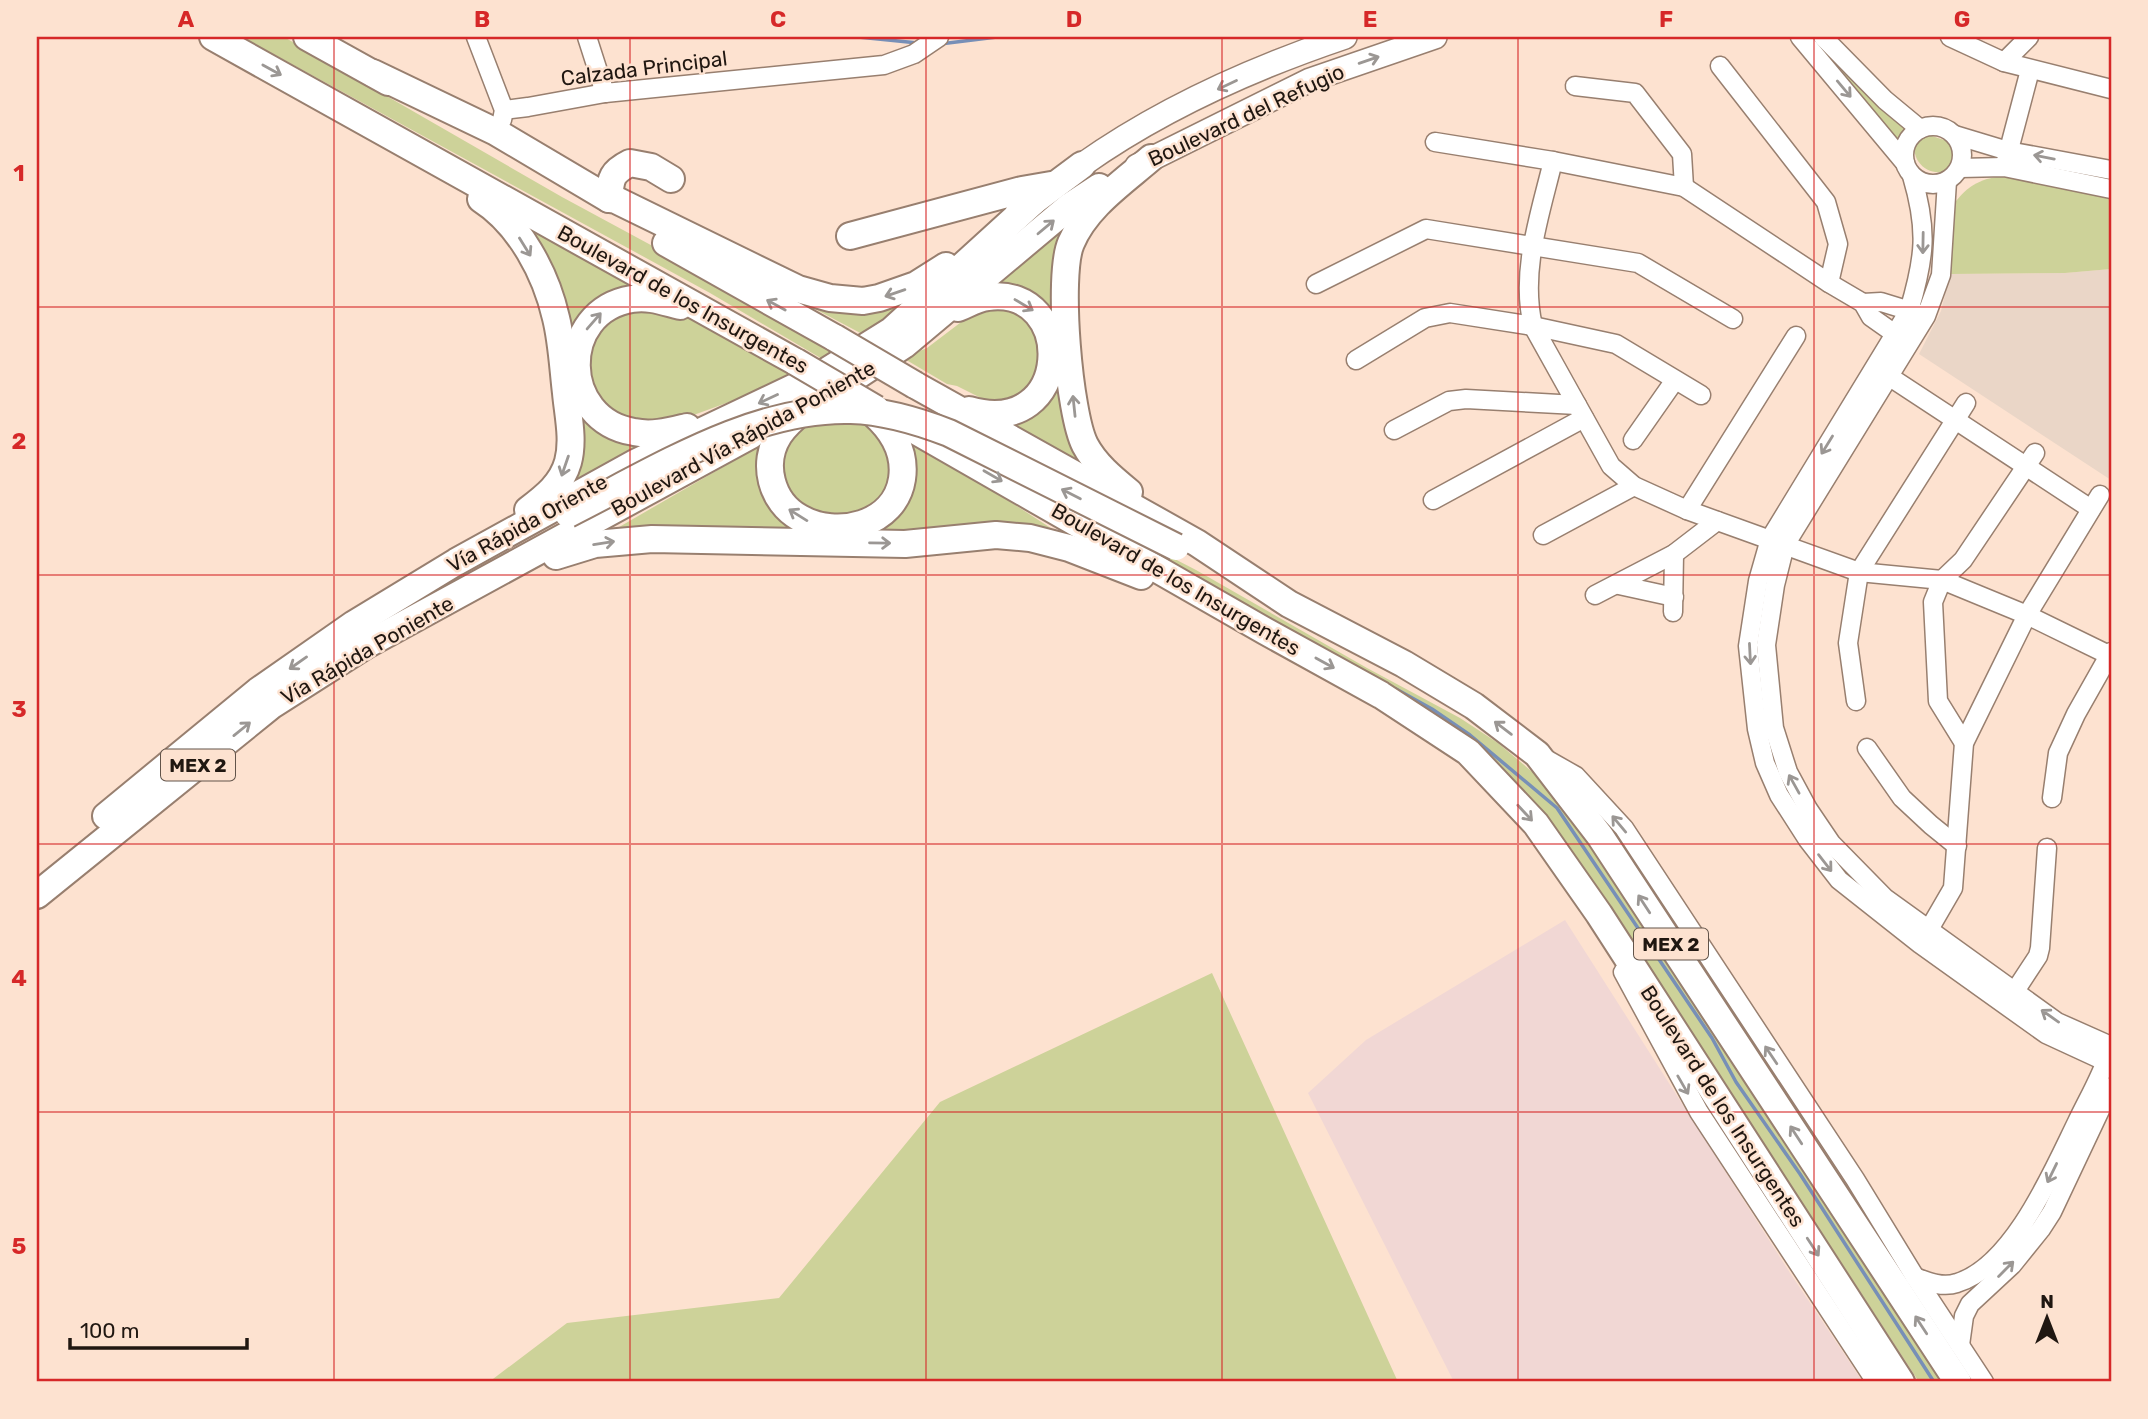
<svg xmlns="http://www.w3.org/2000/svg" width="2148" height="1419" font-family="Rubik,sans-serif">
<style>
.industrial{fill:#f1d7d4}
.education{fill:#ead6c7}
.green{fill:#cdd299}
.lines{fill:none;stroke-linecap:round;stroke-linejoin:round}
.stream{stroke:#778fb7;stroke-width:3.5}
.minor-casing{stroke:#987f6f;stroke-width:21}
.major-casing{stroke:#987f6f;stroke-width:26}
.highway-casing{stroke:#987f6f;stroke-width:30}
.minor{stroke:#fff;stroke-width:18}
.major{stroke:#fff;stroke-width:23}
.highway{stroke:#fff;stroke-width:26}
.highway-bridge-casing{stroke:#987f6f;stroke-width:30;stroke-linecap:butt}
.highway-bridge{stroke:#fff;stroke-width:26}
.oneway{stroke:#9b9794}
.grid{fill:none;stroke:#d62828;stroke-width:2;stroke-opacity:0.55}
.labels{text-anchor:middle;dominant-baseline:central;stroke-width:5;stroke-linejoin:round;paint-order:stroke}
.shield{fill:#fde2d0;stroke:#62544a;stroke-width:2}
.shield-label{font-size:19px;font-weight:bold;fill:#201711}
.street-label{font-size:21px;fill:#201711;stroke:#fde2d0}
.neatline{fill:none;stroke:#d62828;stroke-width:2.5}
.grid-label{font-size:23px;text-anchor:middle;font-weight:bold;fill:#d62828}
</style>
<rect width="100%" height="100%" fill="#fde2d0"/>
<!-- industrial -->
<path class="industrial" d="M 1565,920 L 1790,1273 L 1863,1382 L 1454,1382 L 1308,1093 L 1366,1040 Z"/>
<!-- education -->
<path class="education" d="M 2111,269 L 2111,480 L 1919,354 L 1941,311 L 1950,274 L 2065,273 Z"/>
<!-- green -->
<g class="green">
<path d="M 242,37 L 284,37 L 562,197 L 845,350 L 824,360 L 710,293 Z"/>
<path d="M 1811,37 L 1816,37 C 1844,70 1869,104 1907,126 L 1895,146 L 1859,95 Z"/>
<path d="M 1926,134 L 1944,140 L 1955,146 L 1958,160 C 1942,187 1904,165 1917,137 Z"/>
<path d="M 2006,176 L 2111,199 L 2111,269 L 2065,273 L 1950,274 L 1954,204 C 1967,185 1984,177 2006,176 Z"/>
<path d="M 1087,203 L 1060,340 L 991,286 Z"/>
<path d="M 518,223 L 647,289 L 604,303 L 577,387 L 656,439 L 559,493 L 579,442 Z"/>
<path d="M 783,289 L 906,300 L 866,336 L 783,292 Z"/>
<path d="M 985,307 L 1030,316 L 1046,364 L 1018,399 L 989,402 L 957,386 L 947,384 L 903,358 L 927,348 L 977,310 Z"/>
<path d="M 678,309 L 800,376 L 669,424 C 625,430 577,395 592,347 C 596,333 608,322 617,311 Z"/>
<path d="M 1057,374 L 1103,479 L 996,417 Z"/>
<path d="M 856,416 L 884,429 L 894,488 L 855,519 L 796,509 L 775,467 L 796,425 Z"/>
<path d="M 898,429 L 1060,534 L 862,531 L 881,523 Z"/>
<path d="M 766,442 L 760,465 L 826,533 L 614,530 Z"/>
<path d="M 1151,555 L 1167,555 L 1196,570 L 1367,668 L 1460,718 L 1498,743 L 1536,775 L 1562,806 L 1641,909 L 1952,1382 L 1919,1382 L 1595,885 L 1546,818 L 1498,765 L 1464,738 Z"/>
<path d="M 1212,973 L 1398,1382 L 489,1382 L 567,1323 L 779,1298 L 940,1102 Z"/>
</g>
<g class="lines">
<!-- stream -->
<g class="stream">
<path d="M 858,37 L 918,43"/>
<path d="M 940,44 L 997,37"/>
<path d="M 1396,689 L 1432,709 L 1470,735 L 1557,808 L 1712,1038 L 1736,1082 L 1800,1174 L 1934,1382"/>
</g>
<defs>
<g id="minor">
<path d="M 476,37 L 504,110 L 502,120"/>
<path d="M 587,37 L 605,93"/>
<path d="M 1800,37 L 1905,163"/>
<path d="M 1823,37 L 1885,100 L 1920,129"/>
<path d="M 1950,37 L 2004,62 L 2111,89"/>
<path d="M 2004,62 L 2029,37"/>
<path d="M 1720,66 L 1826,202 L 1838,244 L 1829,283"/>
<path d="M 1575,86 L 1635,93 L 1682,154 L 1684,187"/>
<path d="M 504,110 L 528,107 L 605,93 L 884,65 L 914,54 L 939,37"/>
<circle cx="1933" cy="155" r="29"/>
<path d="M 1955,135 L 2008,151 L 2111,170"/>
<path d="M 1435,142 L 1553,161 L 1684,187 L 1829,283 L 1863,303 L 1871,317 L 1905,341"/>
<path d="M 1553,161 C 1540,215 1520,271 1533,326 L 1611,466 L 1634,486 L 1687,510 L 1859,572 L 1942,580 L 2027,615 L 2111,656"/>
<path d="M 2006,161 L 2030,70"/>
<path d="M 1960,168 L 2004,167 L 2111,189"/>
<path d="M 1912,176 C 1928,230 1925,257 1909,311 L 1770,539 L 1758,581 L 1748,646 L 1757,729 L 1765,763 L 1779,795 L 1808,840 L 1839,880 L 1920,944 L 2046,1034 L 2111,1064"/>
<path d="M 1947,181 L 1941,275 L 1926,316 L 1785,545 L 1775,585 L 1766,645 L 1774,728 L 1788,772 L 1808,809 L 1831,843 L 1885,898 L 2057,1022 L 2111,1046"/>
<path d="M 1316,284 L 1426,229 L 1638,263 L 1733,319"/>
<path d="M 1863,303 L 1881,302 L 1920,314"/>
<path d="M 1356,360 L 1425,318 L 1450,313 L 1533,326 L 1616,344 L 1701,395"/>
<path d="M 1890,377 L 2091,509"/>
<path d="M 1394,430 L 1449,401 L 1466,399 L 1577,405"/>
<path d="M 1633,440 L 1675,380"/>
<path d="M 1433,500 L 1584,418"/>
<path d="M 1687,510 L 1796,336"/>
<path d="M 1543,535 L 1634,486"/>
<path d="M 1619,585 L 1674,597"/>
<path d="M 1595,595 L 1674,554 L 1717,521"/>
<path d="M 1673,612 L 1674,554"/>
<path d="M 1856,701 L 1848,643 L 1859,572 L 1966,403"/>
<path d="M 1964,743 L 1938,701 L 1933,602 L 1942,580 L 1963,560 L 2035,453"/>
<path d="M 1867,748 L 1902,798 L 1931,825 L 1957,846"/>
<path d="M 1546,759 L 1576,776 L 1624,828 L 1855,1179 L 1915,1277 L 1984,1382"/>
<path d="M 2052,798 L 2058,753 L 2076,714 L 2111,652"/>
<path d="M 1924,938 L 1953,888 L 1964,743 L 2027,615 L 2100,495"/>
<path d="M 1623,972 L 1699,1112 L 1876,1382"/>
<path d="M 2015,991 L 2038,956 L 2040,948 L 2047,848"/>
<path d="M 1915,1277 C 1928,1282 1943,1288 1957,1283 C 2013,1266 2053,1171 2077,1122 C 2088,1099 2101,1077 2109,1053"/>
<path d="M 1960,1345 L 1964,1316 L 1970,1304 L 2012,1265 L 2041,1229 L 2052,1212 L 2111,1087"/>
</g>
<g id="major">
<path d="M 1082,165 C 1161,109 1253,68 1345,37"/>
<path d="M 1137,166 L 1310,80 L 1435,37"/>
</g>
<g id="highway">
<path d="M 213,37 L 796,362"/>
<path d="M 307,37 L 388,82"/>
<path d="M 373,73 L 496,132 L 609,199 L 616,200 L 798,289 L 830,298 L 863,301 L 879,298 L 916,285 L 946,266"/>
<path d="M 481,199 C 520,224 546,274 556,318 C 562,342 563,368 566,393 C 568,415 574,440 568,462 C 562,484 545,497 528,510"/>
<path d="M 609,199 C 611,179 610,173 630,163 L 651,167 L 671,179"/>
<path d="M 1019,212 L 1082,165"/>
<path d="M 850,236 L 1022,190 L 1051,185"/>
<path d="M 666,243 L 835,338"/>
<path d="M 680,306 C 664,302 649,296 632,299 C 557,311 559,420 634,432 C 652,436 670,431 687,427"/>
<path d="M 958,308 C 968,304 977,298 988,297 C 1077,285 1074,440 969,410"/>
<path d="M 915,385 L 1197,543 L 1289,604 L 1404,664 L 1474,706 L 1537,754 L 1600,836 L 1958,1382"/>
<path d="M 805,409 C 795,417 786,424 779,435 C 761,463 771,502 800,518 C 837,539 895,525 902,479 C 906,452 893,431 874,414"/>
<path d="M 788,415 L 860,374 L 904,345 L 1070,206 L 1099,187"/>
<path d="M 902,423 L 1265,631 L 1381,695 L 1468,752 L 1536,824 L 1599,914 L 1901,1382"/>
<path d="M 1129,492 C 1112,478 1095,464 1085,445 C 1069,414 1057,275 1071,243 C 1086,207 1122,183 1151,158"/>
<path d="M 556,556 L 595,544 L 652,539 L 905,544 L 996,535 L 1030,538 L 1069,548 L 1141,576"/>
<path d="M 106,816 L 258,691 L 354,624 L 456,562 L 637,462 L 822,374 L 891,331 L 1033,202"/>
<path d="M 37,895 L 272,705 L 366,645 L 751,435"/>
</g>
</defs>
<!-- minor casing -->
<use href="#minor" class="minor-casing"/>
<!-- major casing -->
<use href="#major" class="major-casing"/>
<!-- highway casing -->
<use href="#highway" class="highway-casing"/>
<!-- minor -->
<use href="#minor" class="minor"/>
<!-- major -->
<use href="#major" class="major"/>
<!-- highway -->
<use href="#highway" class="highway"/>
<defs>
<g id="highway-bridge">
<path d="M 835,338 L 915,385"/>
<path d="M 796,362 L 876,409"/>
<path d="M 568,514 C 654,471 753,407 851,410 C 885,411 918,421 949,433 L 1176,547"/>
</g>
</defs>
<!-- highway-bridge casing -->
<use href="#highway-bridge" class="highway-bridge-casing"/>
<!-- highway-bridge -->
<use href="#highway-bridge" class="highway-bridge"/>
</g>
<!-- one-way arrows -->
<defs><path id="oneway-shaft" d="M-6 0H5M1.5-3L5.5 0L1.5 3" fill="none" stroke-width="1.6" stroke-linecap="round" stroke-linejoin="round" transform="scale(1.75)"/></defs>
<g class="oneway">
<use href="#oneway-shaft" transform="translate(1369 60) rotate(-19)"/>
<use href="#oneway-shaft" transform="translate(272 70) rotate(29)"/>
<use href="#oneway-shaft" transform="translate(1227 85) rotate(155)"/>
<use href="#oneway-shaft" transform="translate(1844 89) rotate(50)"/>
<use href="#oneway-shaft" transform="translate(2044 157) rotate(-169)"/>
<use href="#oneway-shaft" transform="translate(1046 227) rotate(-40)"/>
<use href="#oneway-shaft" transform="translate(1923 243) rotate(91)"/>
<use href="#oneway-shaft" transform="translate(525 247) rotate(58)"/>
<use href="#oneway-shaft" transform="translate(895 293) rotate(161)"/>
<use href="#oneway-shaft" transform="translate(776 305) rotate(-151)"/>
<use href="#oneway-shaft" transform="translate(1024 305) rotate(31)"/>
<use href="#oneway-shaft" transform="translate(594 321) rotate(-49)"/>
<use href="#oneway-shaft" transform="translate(768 399) rotate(155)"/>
<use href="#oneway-shaft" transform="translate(1074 406) rotate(-96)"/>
<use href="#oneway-shaft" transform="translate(1827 445) rotate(122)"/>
<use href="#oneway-shaft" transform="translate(565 466) rotate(109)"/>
<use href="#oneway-shaft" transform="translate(993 476) rotate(30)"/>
<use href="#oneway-shaft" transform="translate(1071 494) rotate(-153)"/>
<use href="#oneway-shaft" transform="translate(798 515) rotate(-148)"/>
<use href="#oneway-shaft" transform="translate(604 543) rotate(-9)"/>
<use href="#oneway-shaft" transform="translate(880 543) rotate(1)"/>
<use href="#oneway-shaft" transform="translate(1750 654) rotate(87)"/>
<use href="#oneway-shaft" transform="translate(298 663) rotate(145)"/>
<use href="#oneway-shaft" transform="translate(1325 663) rotate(29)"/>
<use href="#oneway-shaft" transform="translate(1503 728) rotate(-143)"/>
<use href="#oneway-shaft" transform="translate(242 729) rotate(-39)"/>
<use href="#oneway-shaft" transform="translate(1794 784) rotate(-119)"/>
<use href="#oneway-shaft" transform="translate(1525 813) rotate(47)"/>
<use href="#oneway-shaft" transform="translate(1619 824) rotate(-130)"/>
<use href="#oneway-shaft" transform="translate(1825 863) rotate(52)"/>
<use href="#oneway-shaft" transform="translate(1644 904) rotate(-123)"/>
<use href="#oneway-shaft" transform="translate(2050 1016) rotate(-145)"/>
<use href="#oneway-shaft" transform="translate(1771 1055) rotate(-124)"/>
<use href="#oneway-shaft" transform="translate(1683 1085) rotate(60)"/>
<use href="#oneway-shaft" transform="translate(1796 1135) rotate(-123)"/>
<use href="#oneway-shaft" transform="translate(2052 1173) rotate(116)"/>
<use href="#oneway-shaft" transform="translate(1813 1247) rotate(57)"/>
<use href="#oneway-shaft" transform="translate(2006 1269) rotate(-45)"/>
<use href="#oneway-shaft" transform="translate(1921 1325) rotate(-123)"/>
</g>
<!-- grid -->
<path class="grid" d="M 334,37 L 334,1382M 630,37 L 630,1382M 926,37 L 926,1382M 1222,37 L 1222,1382M 1518,37 L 1518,1382M 1814,37 L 1814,1382M 37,307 L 2111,307M 37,575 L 2111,575M 37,844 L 2111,844M 37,1112 L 2111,1112"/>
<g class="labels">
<!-- shield labels -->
<g class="shield">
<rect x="161" y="749.5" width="74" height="31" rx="5"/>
<rect x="1634" y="928.5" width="74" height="31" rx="5"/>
</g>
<g class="shield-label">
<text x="198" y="765">MEX 2</text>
<text x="1671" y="944">MEX 2</text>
</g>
<!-- street labels -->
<g class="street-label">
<text transform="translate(644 68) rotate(-7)">Calzada Principal</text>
<text transform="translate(1246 115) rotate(-25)">Boulevard del Refugio</text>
<text transform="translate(683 299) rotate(29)">Boulevard de los Insurgentes</text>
<text transform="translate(743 438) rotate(-29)">Boulevard Vía Rápida Poniente</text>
<text transform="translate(527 523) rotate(-29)">Vía Rápida Oriente</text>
<text transform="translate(1176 579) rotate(30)">Boulevard de los Insurgentes</text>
<text transform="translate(367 650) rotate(-30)">Vía Rápida Poniente</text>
<text transform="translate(1723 1106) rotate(57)">Boulevard de los Insurgentes</text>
</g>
</g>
<!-- border -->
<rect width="2148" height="1419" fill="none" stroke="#fde2d0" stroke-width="77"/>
<!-- north arrow -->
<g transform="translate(2047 1318)" stroke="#fde2d0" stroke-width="5" paint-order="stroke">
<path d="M0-5L12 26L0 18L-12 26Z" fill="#201711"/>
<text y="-10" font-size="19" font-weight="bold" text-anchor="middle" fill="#201711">N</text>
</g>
<!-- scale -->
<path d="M70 1338v10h177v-10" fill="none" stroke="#201711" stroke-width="3.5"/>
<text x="80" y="1338" font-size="21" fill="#201711" stroke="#fde2d0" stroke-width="5" paint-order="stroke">100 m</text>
<rect x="38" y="38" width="2072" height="1342" class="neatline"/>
<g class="grid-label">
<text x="186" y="27">A</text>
<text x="482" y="27">B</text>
<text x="778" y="27">C</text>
<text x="1074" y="27">D</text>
<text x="1370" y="27">E</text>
<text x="1666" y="27">F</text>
<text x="1962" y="27">G</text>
<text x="19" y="181">1</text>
<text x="19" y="449">2</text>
<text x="19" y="717">3</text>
<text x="19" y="986">4</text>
<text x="19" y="1254">5</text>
</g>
</svg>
